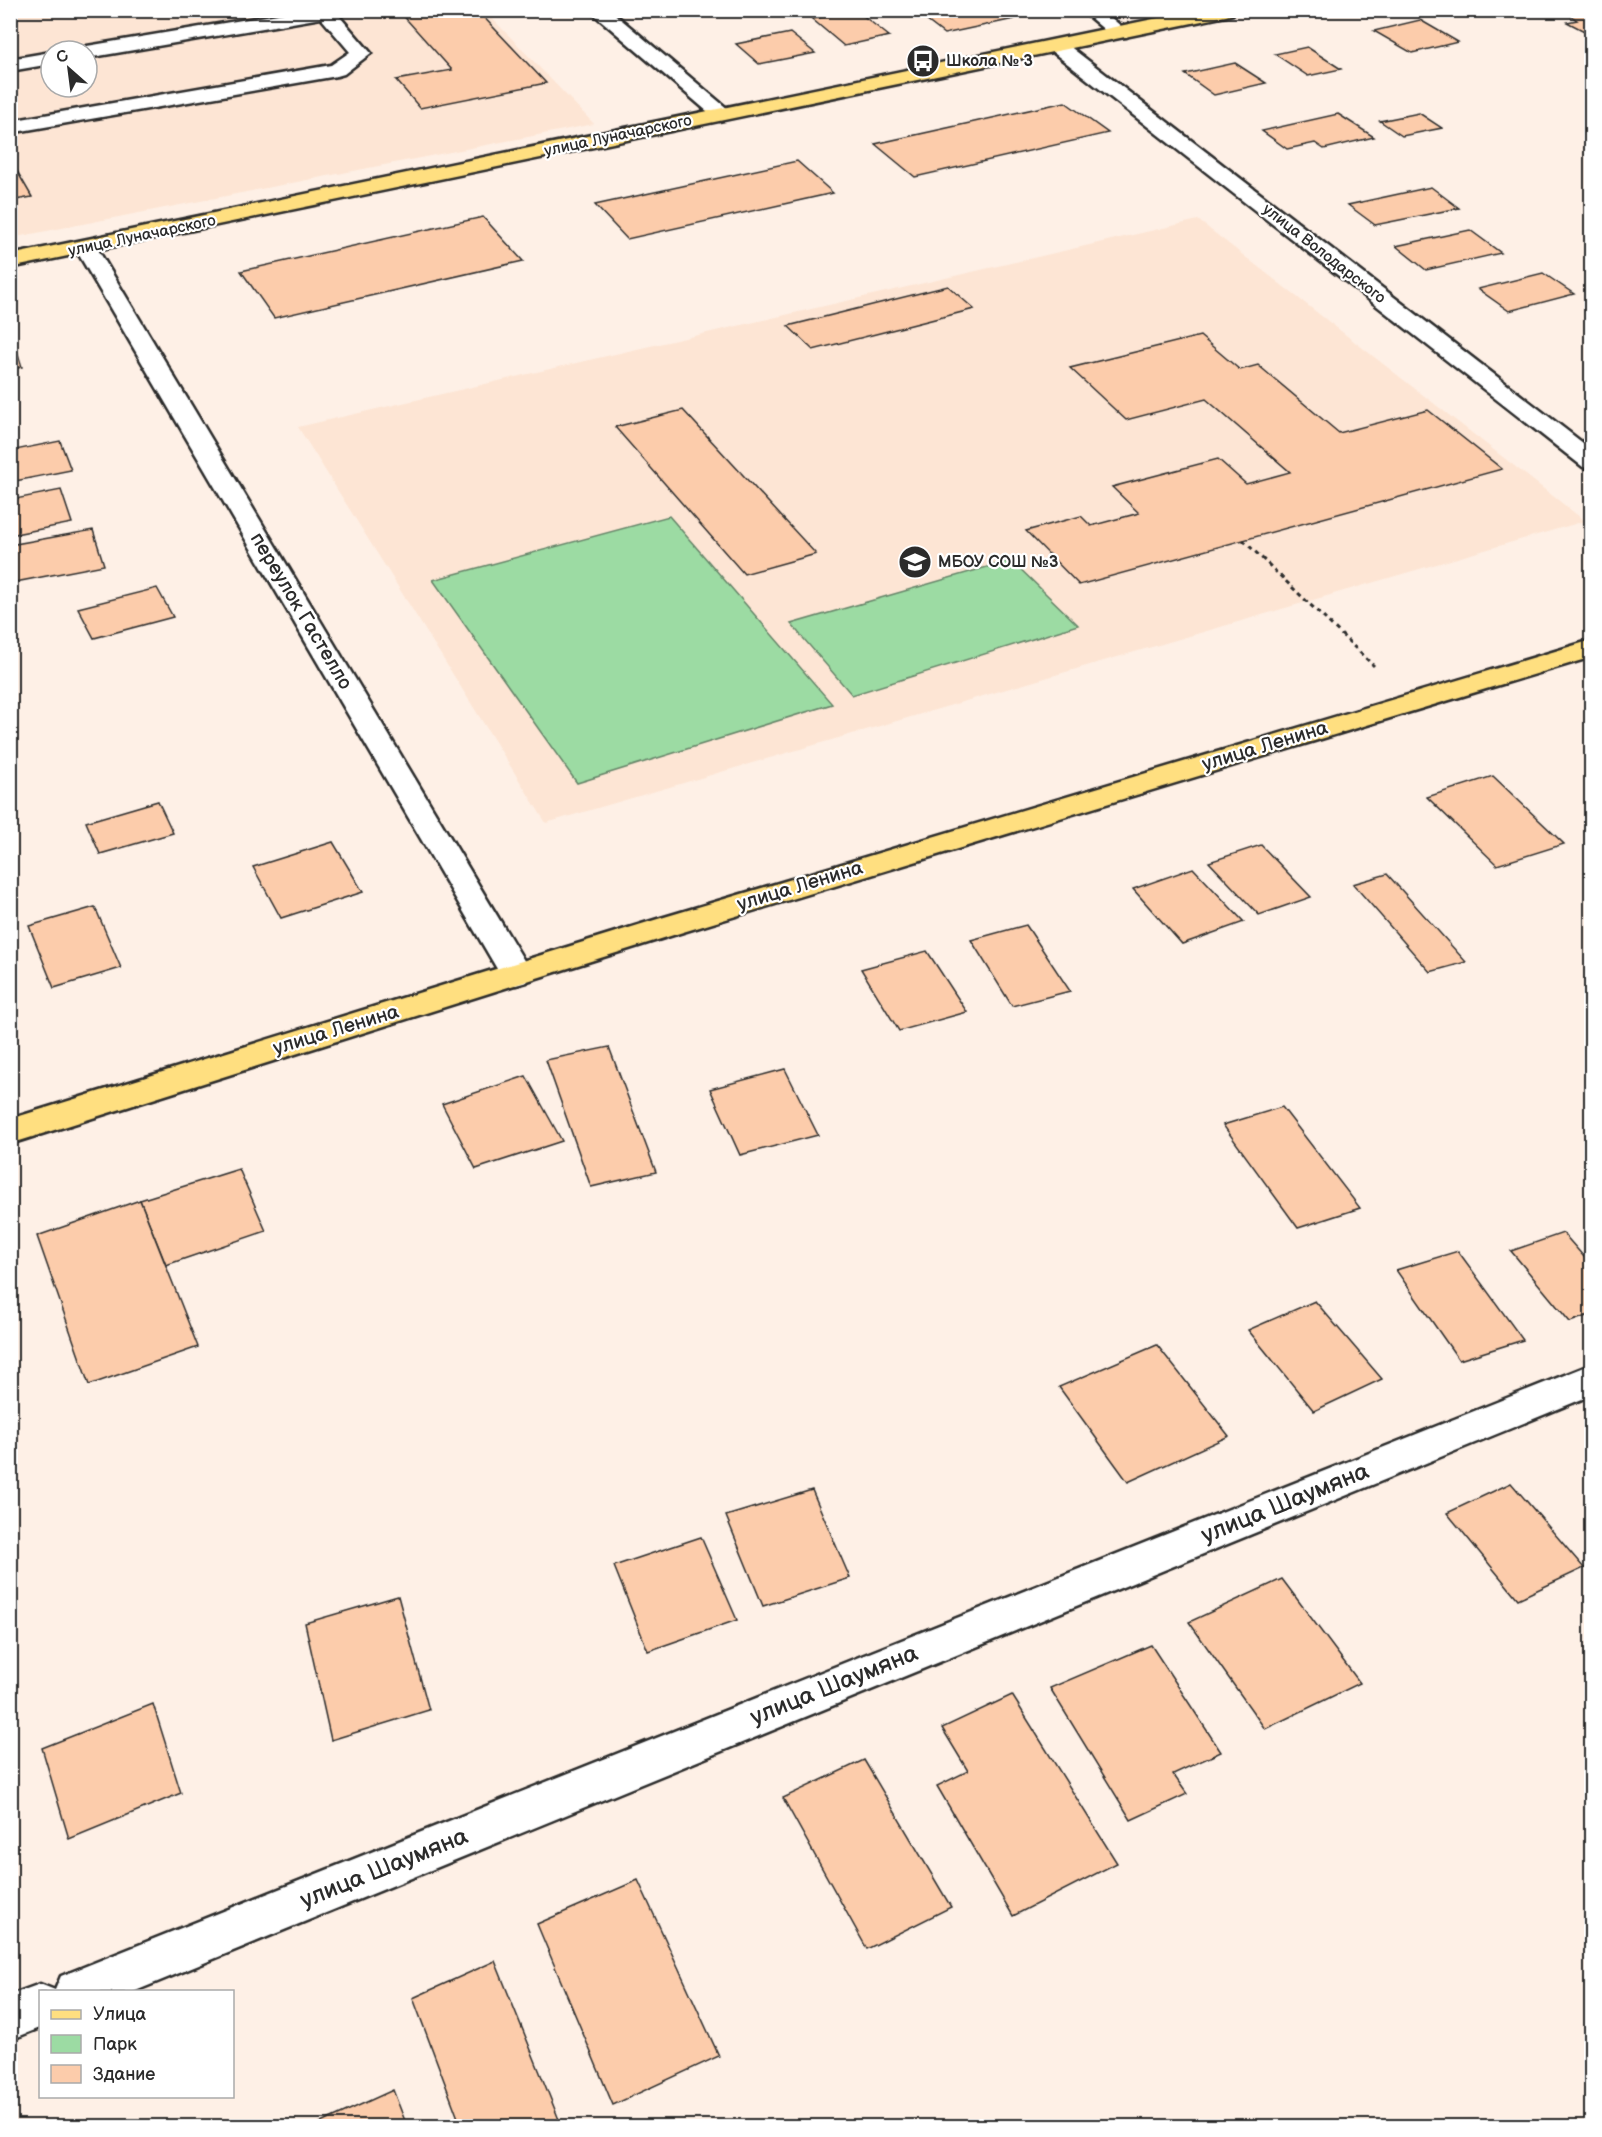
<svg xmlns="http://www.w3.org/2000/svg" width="1602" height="2137" font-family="'Balsamiq Sans',sans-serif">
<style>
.built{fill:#fde5d4;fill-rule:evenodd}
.green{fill:#9cdba3;stroke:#648367;stroke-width:1.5}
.building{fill:#fcccab;stroke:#2b2b2b;stroke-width:1.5}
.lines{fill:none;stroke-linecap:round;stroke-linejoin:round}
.minor-casing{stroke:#2b2b2b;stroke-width:5}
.major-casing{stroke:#2b2b2b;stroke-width:5}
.path{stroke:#2b2b2b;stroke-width:3;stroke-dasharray:4.5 4;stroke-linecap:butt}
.minor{fill:#fff;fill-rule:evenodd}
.major{fill:#ffdf80;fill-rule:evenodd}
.labels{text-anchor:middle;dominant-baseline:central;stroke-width:4.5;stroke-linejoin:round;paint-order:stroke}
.far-poi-label{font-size:16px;font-weight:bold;fill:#2b2b2b;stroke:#fff;text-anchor:start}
.far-street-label{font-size:16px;fill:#2b2b2b;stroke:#fff}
.street-label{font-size:20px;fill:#2b2b2b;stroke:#fff}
.near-street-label{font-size:24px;fill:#2b2b2b;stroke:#fff}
</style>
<rect width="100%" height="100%" fill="#fef0e6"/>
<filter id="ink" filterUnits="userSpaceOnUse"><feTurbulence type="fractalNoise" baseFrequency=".0167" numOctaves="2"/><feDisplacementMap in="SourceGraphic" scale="12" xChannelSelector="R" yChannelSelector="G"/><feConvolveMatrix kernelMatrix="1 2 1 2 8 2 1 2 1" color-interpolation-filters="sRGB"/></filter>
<g filter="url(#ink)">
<!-- built -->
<g class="built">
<path d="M 11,11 L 485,11 L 594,124 L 11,238 ZM 51,51 L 87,51 L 87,87 L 51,87 Z"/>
<path d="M 1198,220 L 1585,521 L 546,823 L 298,427 Z"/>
</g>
<!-- green -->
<g class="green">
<path d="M 669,516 L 832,704 L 577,783 L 433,580 Z"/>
<path d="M 1011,560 L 1078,625 L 852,695 L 791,624 Z"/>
</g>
<!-- building -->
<g class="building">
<path d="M 366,10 L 477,10 L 546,83 L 420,108 L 396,80 L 452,70 L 399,11 L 371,16 Z"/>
<path d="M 913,10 L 1003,10 L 1014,19 L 944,34 Z"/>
<path d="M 1592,10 L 1592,35 L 1567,22 L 1577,20 L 1568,14 Z"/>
<path d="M 857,11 L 889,36 L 844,46 L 812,19 Z"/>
<path d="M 1420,20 L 1458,42 L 1412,53 L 1374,31 Z"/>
<path d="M 790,33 L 815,53 L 759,64 L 736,44 Z"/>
<path d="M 1307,47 L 1341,69 L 1308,76 L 1275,54 Z"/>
<path d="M 1235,63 L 1266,83 L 1214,95 L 1185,74 Z"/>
<path d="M 1065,102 L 1108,133 L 915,177 L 875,144 Z"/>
<path d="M 1419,113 L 1442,128 L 1402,136 L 1380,121 Z"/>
<path d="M 1338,114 L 1374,137 L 1324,149 L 1315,143 L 1287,149 L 1262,131 Z"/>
<path d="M 10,159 L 32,197 L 10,201 Z"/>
<path d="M 797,161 L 833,193 L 627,239 L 595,205 Z"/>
<path d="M 1431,187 L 1459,208 L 1375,225 L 1348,205 Z"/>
<path d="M 483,217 L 523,261 L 274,318 L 241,271 Z"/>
<path d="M 1470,230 L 1501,253 L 1426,270 L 1396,246 Z"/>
<path d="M 1543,273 L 1574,294 L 1509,311 L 1478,289 Z"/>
<path d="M 948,286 L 974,309 L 813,350 L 788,326 Z"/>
<path d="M 10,328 L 22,367 L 10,370 Z"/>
<path d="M 1200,336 L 1240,370 L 1258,365 L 1339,433 L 1428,410 L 1502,469 L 1079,585 L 1026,531 L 1081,516 L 1091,526 L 1139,513 L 1112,487 L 1218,459 L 1246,484 L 1290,472 L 1206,399 L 1126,420 L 1070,368 Z"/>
<path d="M 683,410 L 816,554 L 744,574 L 615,427 Z"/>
<path d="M 60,441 L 71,470 L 10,482 L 10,451 Z"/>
<path d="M 61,490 L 72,523 L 10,535 L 10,500 Z"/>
<path d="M 93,530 L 104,565 L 10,583 L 10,545 Z"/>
<path d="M 157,588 L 173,617 L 94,638 L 78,608 Z"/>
<path d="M 1493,776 L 1564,844 L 1497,865 L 1427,797 Z"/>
<path d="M 158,801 L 173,833 L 100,854 L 86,822 Z"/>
<path d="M 333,842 L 363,892 L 281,918 L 253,867 Z"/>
<path d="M 1261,845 L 1311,897 L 1259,915 L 1209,862 Z"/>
<path d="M 1193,868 L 1244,922 L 1182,944 L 1133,889 Z"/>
<path d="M 1387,874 L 1466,962 L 1430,972 L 1353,884 Z"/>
<path d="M 95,907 L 121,968 L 54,988 L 29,926 Z"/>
<path d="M 1026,925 L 1070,991 L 1012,1006 L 971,940 Z"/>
<path d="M 927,951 L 967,1012 L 899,1031 L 861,969 Z"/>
<path d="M 609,1047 L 656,1172 L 591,1187 L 546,1060 Z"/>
<path d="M 785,1069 L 818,1135 L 740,1155 L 710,1089 Z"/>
<path d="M 526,1076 L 562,1141 L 476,1169 L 442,1104 Z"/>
<path d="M 1282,1107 L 1360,1208 L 1298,1228 L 1223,1125 Z"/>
<path d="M 239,1169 L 266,1231 L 166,1265 L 140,1200 Z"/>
<path d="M 140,1200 L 198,1347 L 89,1385 L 37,1236 Z"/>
<path d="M 1563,1233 L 1592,1266 L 1592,1314 L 1570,1322 L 1511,1251 Z"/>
<path d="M 1458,1251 L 1523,1340 L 1459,1360 L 1396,1270 Z"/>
<path d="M 1315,1301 L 1382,1379 L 1314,1411 L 1248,1330 Z"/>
<path d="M 1157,1345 L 1229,1436 L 1128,1482 L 1059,1387 Z"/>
<path d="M 1511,1483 L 1584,1568 L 1518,1599 L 1447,1513 Z"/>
<path d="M 812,1490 L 850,1578 L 763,1606 L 726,1516 Z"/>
<path d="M 701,1537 L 737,1620 L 648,1651 L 614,1566 Z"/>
<path d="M 1282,1579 L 1360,1683 L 1265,1729 L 1189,1622 Z"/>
<path d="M 398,1596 L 429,1710 L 331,1740 L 305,1623 Z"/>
<path d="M 1151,1645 L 1221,1752 L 1173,1774 L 1187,1794 L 1131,1820 L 1050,1688 Z"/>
<path d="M 1012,1695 L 1117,1863 L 1013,1916 L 937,1786 L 968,1771 L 942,1728 Z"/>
<path d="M 153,1704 L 181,1793 L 69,1839 L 42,1748 Z"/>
<path d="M 864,1760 L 951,1907 L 867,1949 L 783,1798 Z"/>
<path d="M 638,1880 L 719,2056 L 613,2105 L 537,1924 Z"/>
<path d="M 495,1961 L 560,2122 L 551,2126 L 461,2126 L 413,1998 Z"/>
<path d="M 393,2090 L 407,2126 L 314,2126 Z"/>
</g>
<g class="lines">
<defs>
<g id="minor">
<path d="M 302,10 L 334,10 L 371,53 L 344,74 L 337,76 L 10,133 L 10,121 L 331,65 L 350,52 L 321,18 L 87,58 L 87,51 L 78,51 L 87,46 Z"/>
<path d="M 589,10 L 610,10 L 729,110 L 732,114 L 729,118 L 715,118 Z"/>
<path d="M 1081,10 L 1102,10 L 1129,33 L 1127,37 L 1113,37 Z"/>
<path d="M 1057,40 L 1064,42 L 1592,450 L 1592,469 L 1583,467 L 1050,50 L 1047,46 L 1050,42 Z"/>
<path d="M 51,52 L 51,64 L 10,71 L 10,59 Z"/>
<path d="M 86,241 L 94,243 L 97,248 L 532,974 L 527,982 L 516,985 L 505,982 L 500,974 L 75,248 L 78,243 Z"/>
<path d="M 1592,1364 L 1592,1395 L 133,1992 L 40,1992 L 40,2028 L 10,2040 L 10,1995 L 40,1984 L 55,1990 L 61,1976 Z"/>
</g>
<g id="major">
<path d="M 1197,10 L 1235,10 L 1233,14 L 1226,16 L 10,268 L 10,255 Z"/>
<path d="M 1592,640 L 1592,657 L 683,932 L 10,1144 L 10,1119 L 661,918 Z"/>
</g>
</defs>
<!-- minor casing -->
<use href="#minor" class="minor-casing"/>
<!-- major casing -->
<use href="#major" class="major-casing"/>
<!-- path -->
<path class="path" d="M 1243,540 L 1374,666"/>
<!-- minor -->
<use href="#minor" class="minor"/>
<!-- major -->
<use href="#major" class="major"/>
</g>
</g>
<!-- icons -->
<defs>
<symbol id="bus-disc" viewBox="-11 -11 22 22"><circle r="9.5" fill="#2b2b2b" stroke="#fff"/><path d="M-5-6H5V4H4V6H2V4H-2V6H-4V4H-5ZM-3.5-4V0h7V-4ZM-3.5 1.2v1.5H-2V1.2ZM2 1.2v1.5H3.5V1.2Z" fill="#fff"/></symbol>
<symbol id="school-disc" viewBox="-11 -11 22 22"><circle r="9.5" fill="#2b2b2b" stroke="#fff"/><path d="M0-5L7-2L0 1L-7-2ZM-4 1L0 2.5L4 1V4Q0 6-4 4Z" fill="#fff"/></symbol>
</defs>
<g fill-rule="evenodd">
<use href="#bus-disc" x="904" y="42" width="38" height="38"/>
<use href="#school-disc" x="896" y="543" width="38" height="38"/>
</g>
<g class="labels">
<!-- far-poi labels -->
<g class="far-poi-label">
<text x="946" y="61">Школа № 3</text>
<text x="938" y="562">МБОУ СОШ №3</text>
</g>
<!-- far-street labels -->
<g class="far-street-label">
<text transform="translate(618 136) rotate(-12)">улица Луначарского</text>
<text transform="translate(142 236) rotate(-12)">улица Луначарского</text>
<text transform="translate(1324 254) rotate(38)">улица Володарского</text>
</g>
<!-- street labels -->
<g class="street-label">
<text transform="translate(301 611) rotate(59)">переулок Гастелло</text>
<text transform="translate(1265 746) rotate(-17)">улица Ленина</text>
<text transform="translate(800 886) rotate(-17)">улица Ленина</text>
<text transform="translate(336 1030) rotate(-17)">улица Ленина</text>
</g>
<!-- near-street labels -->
<g class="near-street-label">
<text transform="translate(1285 1503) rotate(-22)">улица Шаумяна</text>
<text transform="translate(834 1685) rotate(-22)">улица Шаумяна</text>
<text transform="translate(384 1868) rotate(-22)">улица Шаумяна</text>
</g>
</g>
<!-- margin -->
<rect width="1602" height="2137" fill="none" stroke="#fff" stroke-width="36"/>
<rect x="18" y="18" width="1566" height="2101" fill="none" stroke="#2b2b2b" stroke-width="2" filter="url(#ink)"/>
<!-- legend -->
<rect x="39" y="1990" width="195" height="108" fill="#ffffff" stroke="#aaaaaa" stroke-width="1.5"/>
<rect x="51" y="2010" width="30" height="9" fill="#ffdf80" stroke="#aaaaaa" stroke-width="1.5"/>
<text x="93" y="2020" font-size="18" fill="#2b2b2b">Улица</text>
<rect x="51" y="2035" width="30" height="18" fill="#9cdba3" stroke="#aaaaaa" stroke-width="1.5"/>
<text x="93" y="2050" font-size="18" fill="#2b2b2b">Парк</text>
<rect x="51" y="2065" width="30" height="18" fill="#fcccab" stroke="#aaaaaa" stroke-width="1.5"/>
<text x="93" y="2080" font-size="18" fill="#2b2b2b">Здание</text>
<!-- north arrow -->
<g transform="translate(69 69) rotate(332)"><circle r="28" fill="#ffffff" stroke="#aaaaaa" stroke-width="1.5"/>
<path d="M0-4.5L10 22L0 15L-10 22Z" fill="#2b2b2b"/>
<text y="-9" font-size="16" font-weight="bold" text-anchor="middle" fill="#2b2b2b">С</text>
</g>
</svg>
